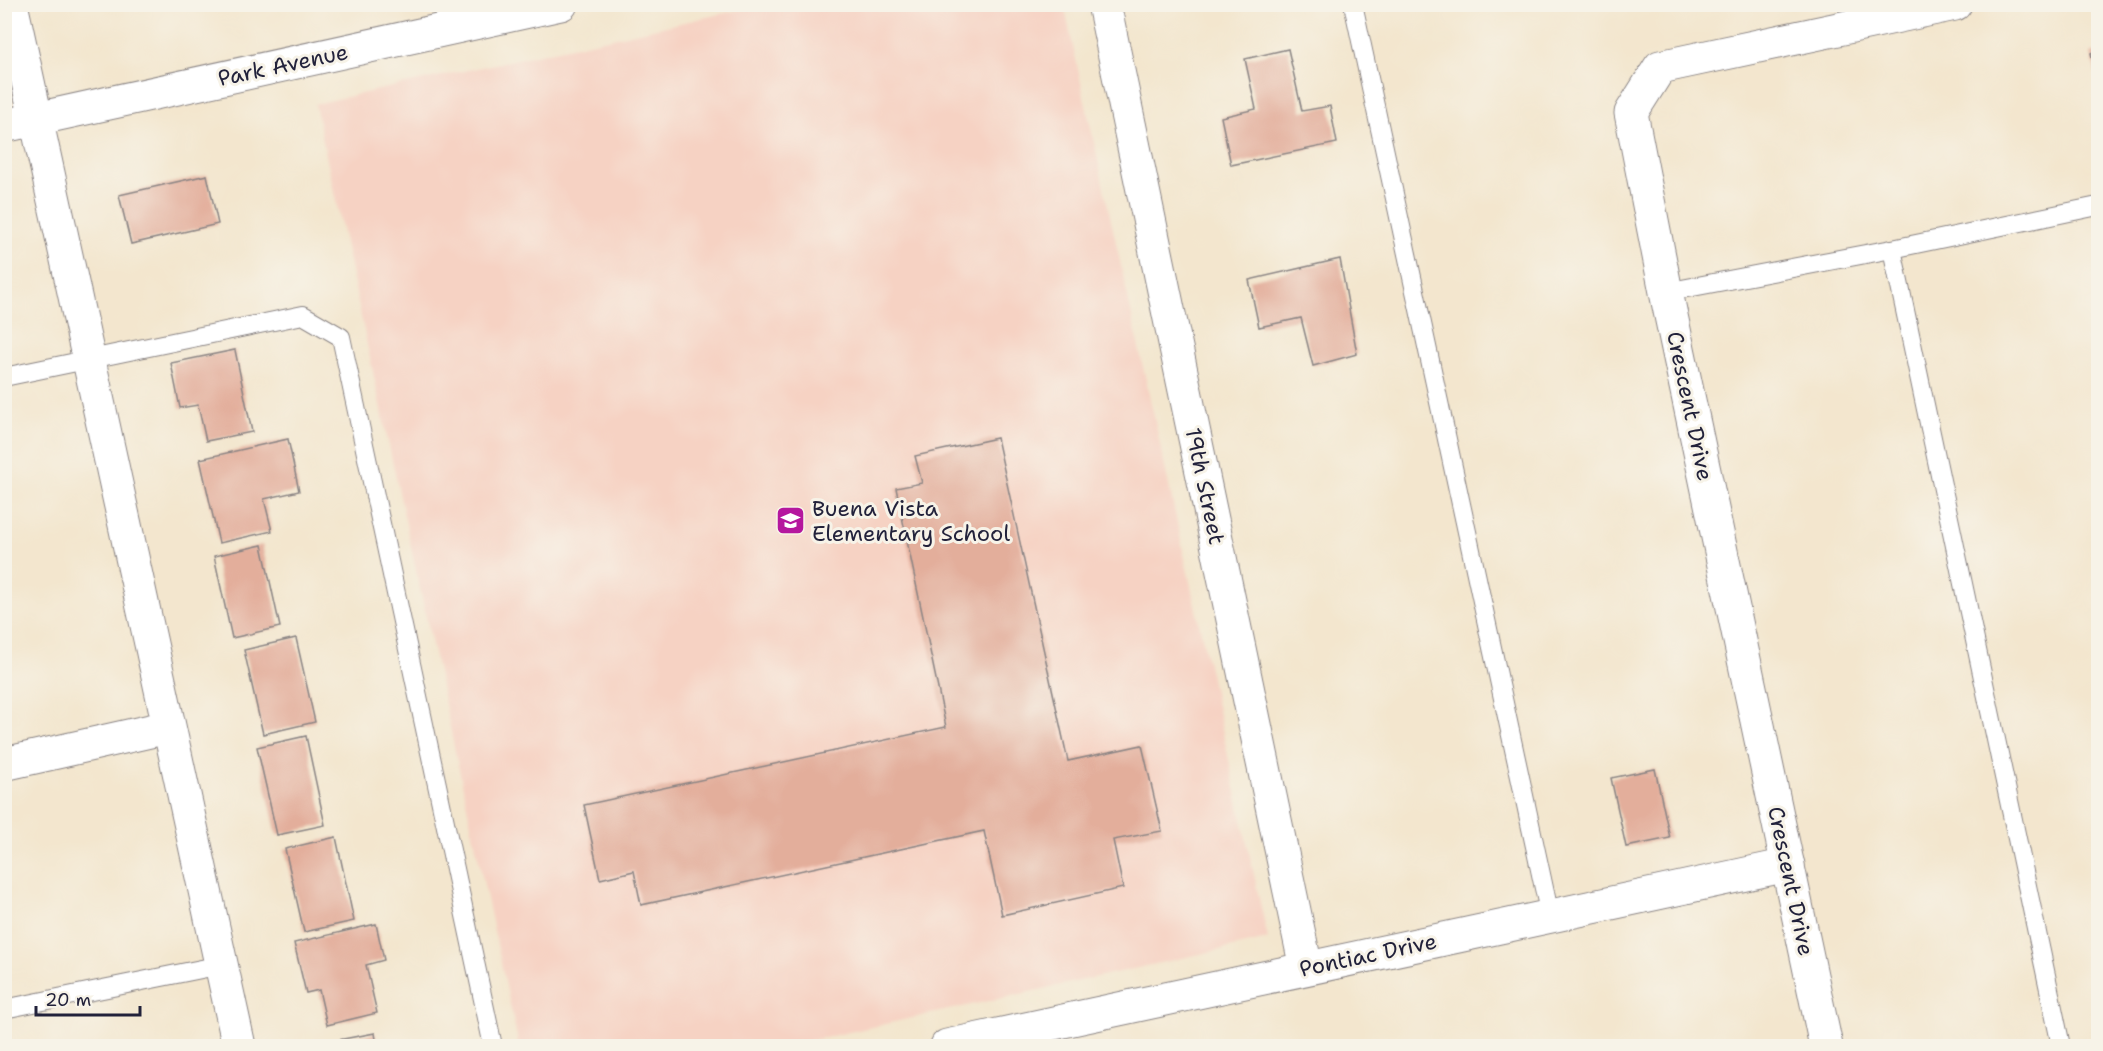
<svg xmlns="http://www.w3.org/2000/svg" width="2103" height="1051" font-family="'Shantell Sans',sans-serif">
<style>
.built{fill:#f6d2c3}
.building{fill:#e3ae9b}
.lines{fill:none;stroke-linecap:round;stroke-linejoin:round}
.service-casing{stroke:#8a8484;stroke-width:20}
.minor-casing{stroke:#8a8484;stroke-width:35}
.tertiary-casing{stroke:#8a8484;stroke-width:35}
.service{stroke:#fff;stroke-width:18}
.minor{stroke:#fff;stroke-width:33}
.tertiary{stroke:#fff;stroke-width:33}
.labels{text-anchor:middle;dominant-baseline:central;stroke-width:6;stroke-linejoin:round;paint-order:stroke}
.street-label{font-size:22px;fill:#22223b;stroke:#f7f3e8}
.poi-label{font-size:22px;fill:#22223b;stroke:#f7f3e8;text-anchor:start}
</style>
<rect width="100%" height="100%" fill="#f7f3e8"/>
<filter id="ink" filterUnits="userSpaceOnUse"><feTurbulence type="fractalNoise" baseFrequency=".0167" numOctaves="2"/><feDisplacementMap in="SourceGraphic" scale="12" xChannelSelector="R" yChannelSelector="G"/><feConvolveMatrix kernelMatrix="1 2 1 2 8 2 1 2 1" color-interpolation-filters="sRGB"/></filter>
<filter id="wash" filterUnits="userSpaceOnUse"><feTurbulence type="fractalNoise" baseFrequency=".008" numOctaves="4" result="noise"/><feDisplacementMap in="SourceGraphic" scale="24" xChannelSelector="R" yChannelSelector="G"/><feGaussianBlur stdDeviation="1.35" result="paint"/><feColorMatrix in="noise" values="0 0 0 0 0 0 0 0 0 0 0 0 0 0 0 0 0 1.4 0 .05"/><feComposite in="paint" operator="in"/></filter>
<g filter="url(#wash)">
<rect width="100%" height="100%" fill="#f3e6ce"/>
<!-- built -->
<path class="built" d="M 761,5 L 1064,5 L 1268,939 L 786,1046 L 519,1046 L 315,104 Z"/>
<g id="blocks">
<!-- building -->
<g class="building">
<path d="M 118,4 L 133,4 L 134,6 L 119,8 Z"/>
<path d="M 1288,49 L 1302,111 L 1330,106 L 1337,143 L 1231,165 L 1221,117 L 1256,109 L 1245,59 Z"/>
<path d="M 2098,51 L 2098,82 L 2091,53 Z"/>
<path d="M 207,175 L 218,224 L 131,244 L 119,195 Z"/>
<path d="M 1340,259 L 1357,354 L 1313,366 L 1301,318 L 1259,327 L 1249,280 Z"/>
<path d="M 235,350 L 252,432 L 206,441 L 198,405 L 180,408 L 171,363 Z"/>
<path d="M 997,438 L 1068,761 L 1142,745 L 1162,831 L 1113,840 L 1123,888 L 1002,915 L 984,831 L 641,905 L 634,871 L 600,879 L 584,805 L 946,727 L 896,488 L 922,483 L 915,456 Z"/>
<path d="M 288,439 L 299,491 L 264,499 L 272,531 L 219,543 L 200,459 Z"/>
<path d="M 262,545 L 280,627 L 232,638 L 214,556 Z"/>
<path d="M 296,638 L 315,722 L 263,734 L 244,650 Z"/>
<path d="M 306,736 L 325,825 L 277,835 L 257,747 Z"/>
<path d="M 1655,769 L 1670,838 L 1626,847 L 1611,778 Z"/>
<path d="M 336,837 L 354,921 L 304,932 L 285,849 Z"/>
<path d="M 376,924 L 384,960 L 366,965 L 377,1013 L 327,1025 L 319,990 L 306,993 L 294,943 Z"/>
<path d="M 375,1033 L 377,1046 L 323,1046 L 322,1043 Z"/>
</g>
</g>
</g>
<g filter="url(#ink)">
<use href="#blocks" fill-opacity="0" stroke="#8a8484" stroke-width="1.5"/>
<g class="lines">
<defs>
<g id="service">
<path d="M 1353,4 L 1550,916"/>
<path d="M 1892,249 L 2061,1046"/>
<path d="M 1666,292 L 1892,249 L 2098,206"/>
<path d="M 4,377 L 303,315 L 341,337 L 493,1046"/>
<path d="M 4,1009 L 221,965"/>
</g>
<g id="minor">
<path d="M 1104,4 L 1306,968"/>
<path d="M 4,126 L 561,4"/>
<path d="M 4,764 L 168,727"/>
<path d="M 947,1046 L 1788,865"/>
<path d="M 1826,1046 L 1666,292 L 1631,113 L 1660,67 L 1955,4"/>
</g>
<path id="tertiary" d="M 11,4 L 239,1046"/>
</defs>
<!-- service casing -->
<use href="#service" class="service-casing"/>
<!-- minor casing -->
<use href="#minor" class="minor-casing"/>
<!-- tertiary casing -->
<use href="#tertiary" class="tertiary-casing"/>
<!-- service -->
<use href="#service" class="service"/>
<!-- minor -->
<use href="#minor" class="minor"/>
<!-- tertiary -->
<use href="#tertiary" class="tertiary"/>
</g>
</g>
<!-- icons -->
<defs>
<symbol id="school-square" viewBox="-11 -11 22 22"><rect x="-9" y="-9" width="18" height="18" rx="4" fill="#b5179e" stroke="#f7f3e8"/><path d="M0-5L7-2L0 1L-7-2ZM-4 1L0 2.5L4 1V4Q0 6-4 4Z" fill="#fff"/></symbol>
</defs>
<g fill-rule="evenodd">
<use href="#school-square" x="774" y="504" width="33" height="33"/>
</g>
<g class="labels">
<!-- street labels -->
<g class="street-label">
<text transform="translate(283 65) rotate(-12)">Park Avenue</text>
<text transform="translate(1690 406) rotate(78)">Crescent Drive</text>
<text transform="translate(1205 486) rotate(78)">19th Street</text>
<text transform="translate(1791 881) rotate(78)">Crescent Drive</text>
<text transform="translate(1368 955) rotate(-12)">Pontiac Drive</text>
</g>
<!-- poi labels -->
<g class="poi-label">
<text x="812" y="508">Buena Vista<tspan x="812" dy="25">Elementary School</tspan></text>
</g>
</g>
<!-- margin -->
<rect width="2103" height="1051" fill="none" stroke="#f7f3e8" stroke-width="24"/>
<!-- scale -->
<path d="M36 1006v9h104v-9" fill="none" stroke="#22223b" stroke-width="3"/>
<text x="45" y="1006" font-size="18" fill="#22223b" stroke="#f7f3e8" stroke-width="4.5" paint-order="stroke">20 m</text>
</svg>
